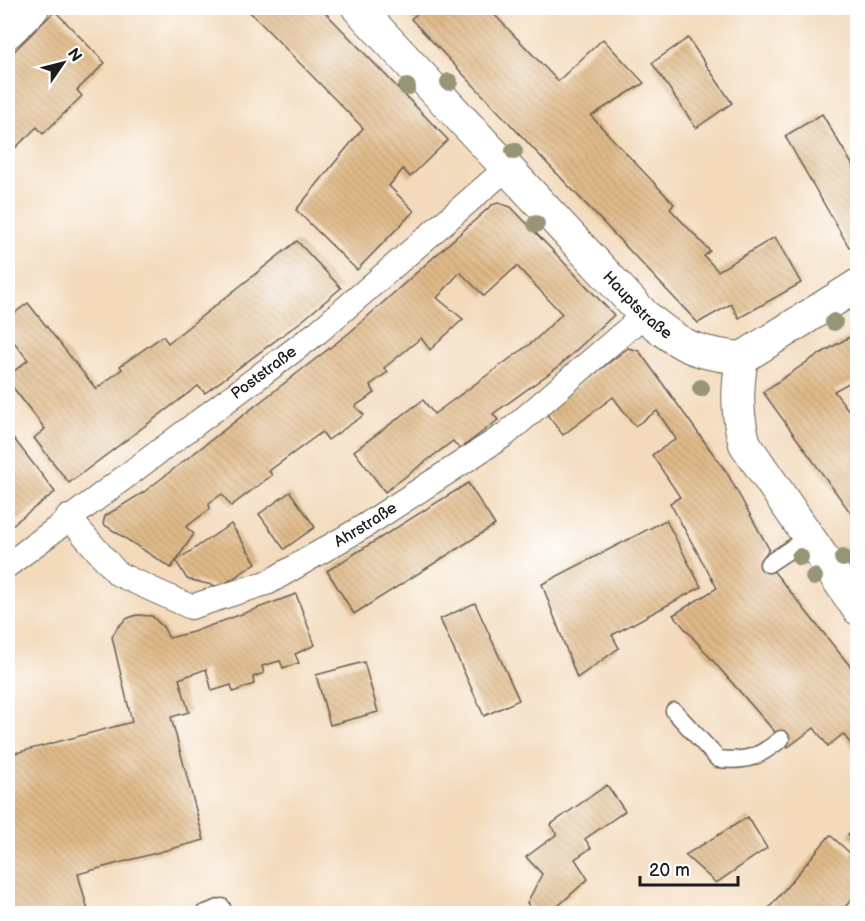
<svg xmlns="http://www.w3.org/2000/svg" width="865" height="921" font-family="'Balsamiq Sans',sans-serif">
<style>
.building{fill:url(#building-back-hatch)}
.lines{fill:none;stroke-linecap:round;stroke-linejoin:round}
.service-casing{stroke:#675e54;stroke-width:19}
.pedestrian-casing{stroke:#675e54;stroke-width:26}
.minor-casing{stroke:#675e54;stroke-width:34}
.service{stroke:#fff;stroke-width:16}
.pedestrian{stroke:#fff;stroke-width:24}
.minor{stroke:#fff;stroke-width:32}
.tree{fill:#989577}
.labels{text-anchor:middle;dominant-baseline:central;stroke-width:4.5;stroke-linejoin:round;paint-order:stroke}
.street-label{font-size:16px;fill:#1c1c1c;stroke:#fff}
</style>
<defs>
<pattern id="building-back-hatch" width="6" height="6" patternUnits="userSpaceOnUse" patternTransform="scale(1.5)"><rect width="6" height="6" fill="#dfb988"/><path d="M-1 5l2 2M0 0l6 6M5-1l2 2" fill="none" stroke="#bf9e75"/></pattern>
</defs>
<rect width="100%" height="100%" fill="#fff"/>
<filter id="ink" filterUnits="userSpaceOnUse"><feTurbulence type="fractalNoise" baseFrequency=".0167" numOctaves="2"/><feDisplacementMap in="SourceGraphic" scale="12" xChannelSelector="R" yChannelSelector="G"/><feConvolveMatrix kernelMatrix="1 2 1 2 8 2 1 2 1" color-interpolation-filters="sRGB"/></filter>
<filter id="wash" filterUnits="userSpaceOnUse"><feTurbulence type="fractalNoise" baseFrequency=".008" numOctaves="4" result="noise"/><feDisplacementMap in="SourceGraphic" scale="24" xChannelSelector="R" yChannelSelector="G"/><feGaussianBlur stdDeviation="1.35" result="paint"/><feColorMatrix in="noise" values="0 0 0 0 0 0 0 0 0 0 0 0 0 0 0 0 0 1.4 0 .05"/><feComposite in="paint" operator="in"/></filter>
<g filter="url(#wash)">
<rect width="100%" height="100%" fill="#f3dabc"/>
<g id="blocks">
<!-- building -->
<g class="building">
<path d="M 246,8 L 321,8 L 448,140 L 410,177 L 403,169 L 389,186 L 414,211 L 357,270 L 296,210 L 363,128 Z"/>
<path d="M 423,8 L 488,8 L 558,81 L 603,39 L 644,83 L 591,116 L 674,204 L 670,209 L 710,251 L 704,256 L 718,271 L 775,237 L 801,283 L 739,318 L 731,304 L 698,323 L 411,19 Z"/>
<path d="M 55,11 L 105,63 L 77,90 L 82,96 L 43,134 L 37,127 L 8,155 L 8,57 Z"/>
<path d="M 688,38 L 732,103 L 696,128 L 652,63 Z"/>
<path d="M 822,114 L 858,174 L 858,241 L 849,247 L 785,136 Z"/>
<path d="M 498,203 L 511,207 L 614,315 L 558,367 L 493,414 L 498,420 L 460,449 L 453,441 L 385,492 L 354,451 L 423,400 L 434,414 L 534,341 L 562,314 L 517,266 L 484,296 L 460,272 L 437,298 L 463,319 L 430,350 L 421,338 L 384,368 L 388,372 L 370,385 L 375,393 L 355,406 L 364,415 L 328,440 L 322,432 L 269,471 L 272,475 L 231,506 L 222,494 L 209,503 L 210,509 L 186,527 L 194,534 L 171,568 L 103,524 L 105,516 L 144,492 L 349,333 L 492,205 Z"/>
<path d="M 297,241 L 341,288 L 303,320 L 205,393 L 198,386 L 69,483 L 34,438 L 45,429 L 8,381 L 8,376 L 28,360 L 8,334 L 8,318 L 28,303 L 96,389 L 122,369 L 120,366 L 163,336 L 168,343 Z"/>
<path d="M 858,332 L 858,378 L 834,391 L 858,423 L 858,523 L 763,392 L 813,358 Z"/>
<path d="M 628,348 L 639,351 L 727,473 L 769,549 L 763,558 L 858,676 L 858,753 L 843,734 L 828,746 L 814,728 L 788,747 L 673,615 L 717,588 L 670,503 L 680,497 L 652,455 L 676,439 L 657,411 L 635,426 L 613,397 L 563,435 L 545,412 Z"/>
<path d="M 8,431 L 55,492 L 8,528 Z"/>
<path d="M 468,483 L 495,525 L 354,614 L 327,571 Z"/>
<path d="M 290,492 L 315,527 L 284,549 L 259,514 Z"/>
<path d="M 666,520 L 701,587 L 612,635 L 619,648 L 577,678 L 542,584 Z"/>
<path d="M 231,524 L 256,563 L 220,587 L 187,579 L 176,561 Z"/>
<path d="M 296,594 L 315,645 L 295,654 L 299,663 L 283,668 L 280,661 L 262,666 L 264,673 L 253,677 L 254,684 L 233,692 L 231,685 L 212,691 L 206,669 L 179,679 L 189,712 L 171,717 L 204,840 L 78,874 L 89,914 L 8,914 L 8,755 L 132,722 L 112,637 L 117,628 L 126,619 L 136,615 L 152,616 L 163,627 L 169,638 L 193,632 Z"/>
<path d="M 475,603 L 519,700 L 484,716 L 440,619 Z"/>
<path d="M 364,662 L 378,712 L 330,725 L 316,675 Z"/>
<path d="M 607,785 L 625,811 L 585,839 L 591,848 L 575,859 L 588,879 L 549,914 L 536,914 L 527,903 L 542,874 L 526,857 L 557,834 L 550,825 Z"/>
<path d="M 748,817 L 767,848 L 716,883 L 685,855 Z"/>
<path d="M 858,826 L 858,844 L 848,834 Z"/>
<path d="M 830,835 L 851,854 L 858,846 L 858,892 L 839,914 L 764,914 Z"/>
</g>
</g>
</g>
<g filter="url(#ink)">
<use href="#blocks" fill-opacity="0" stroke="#675e54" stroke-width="1.5"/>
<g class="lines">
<defs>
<g id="service">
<path d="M 768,564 L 807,538"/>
<path d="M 674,711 L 718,759 C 747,762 759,757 781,739"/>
<path d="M 203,914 L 222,907"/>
</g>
<g id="pedestrian">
<path id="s1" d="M 68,517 L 118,574 L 191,607 L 269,582 L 363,527 L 506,434 L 644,315"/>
<path id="s2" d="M 8,565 L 318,332 L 508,167"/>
</g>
<g id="minor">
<path id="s3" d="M 358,8 L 644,315 C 681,346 693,353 742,358"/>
<path d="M 8,32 L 33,8"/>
<path d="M 742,358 C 737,388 736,414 745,444 L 858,609"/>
<path d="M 742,358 L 858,285"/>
</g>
</defs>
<!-- service casing -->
<use href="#service" class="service-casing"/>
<!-- pedestrian casing -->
<use href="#pedestrian" class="pedestrian-casing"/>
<!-- minor casing -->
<use href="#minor" class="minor-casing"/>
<!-- service -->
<use href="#service" class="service"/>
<!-- pedestrian -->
<use href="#pedestrian" class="pedestrian"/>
<!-- minor -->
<use href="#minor" class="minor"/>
</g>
<!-- trees -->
<g class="tree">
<circle cx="449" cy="82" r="9"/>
<circle cx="407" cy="87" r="9"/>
<circle cx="514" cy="151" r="9"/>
<circle cx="536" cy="224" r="9"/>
<circle cx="834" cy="322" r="9"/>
<circle cx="701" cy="388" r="9"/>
<circle cx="800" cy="557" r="9"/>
<circle cx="843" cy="558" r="9"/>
<circle cx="814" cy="577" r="9"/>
</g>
</g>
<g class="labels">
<!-- street labels -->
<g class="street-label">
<text stroke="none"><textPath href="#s3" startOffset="408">Hauptstraße</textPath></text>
<text stroke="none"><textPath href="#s2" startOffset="320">Poststraße</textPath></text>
<text stroke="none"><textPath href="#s1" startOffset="350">Ahrstraße</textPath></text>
</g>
</g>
<!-- margin -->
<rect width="865" height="921" fill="none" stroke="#fff" stroke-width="30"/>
<!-- north arrow -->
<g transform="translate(63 63) rotate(55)" stroke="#ffffff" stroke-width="4.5" paint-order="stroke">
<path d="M0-4.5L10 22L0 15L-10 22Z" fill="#1c1c1c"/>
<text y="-9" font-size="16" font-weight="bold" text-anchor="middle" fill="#1c1c1c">N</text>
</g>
<!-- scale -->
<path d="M640 876v9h98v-9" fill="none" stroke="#1c1c1c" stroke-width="3"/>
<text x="649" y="876" font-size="18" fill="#1c1c1c" stroke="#ffffff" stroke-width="4.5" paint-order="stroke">20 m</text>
</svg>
